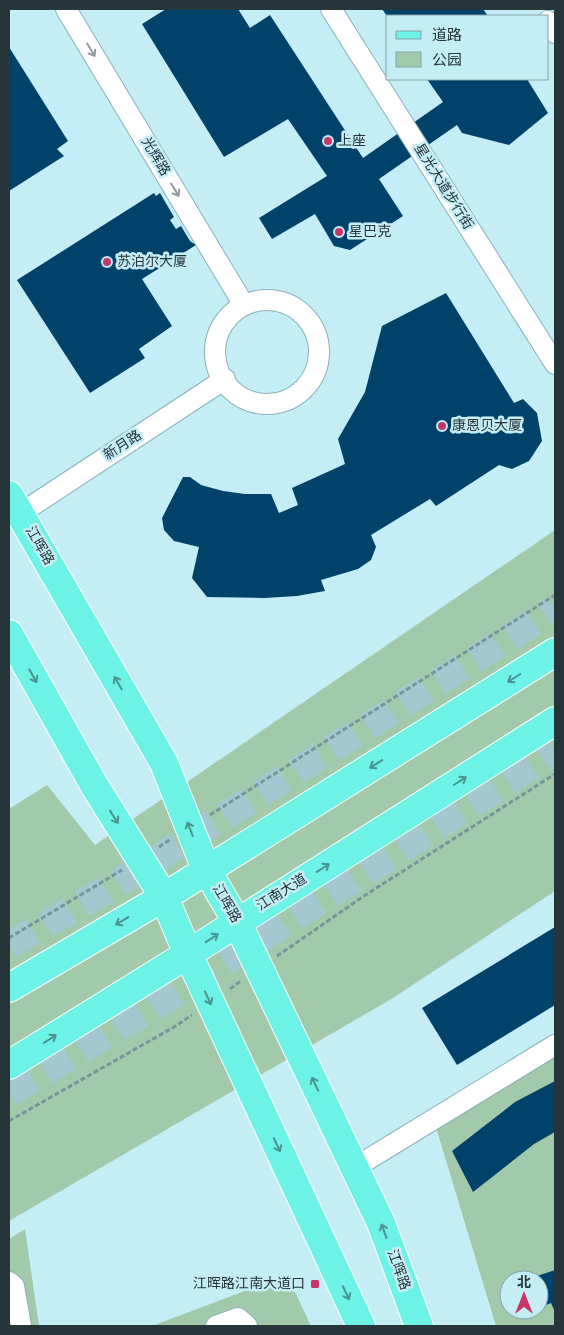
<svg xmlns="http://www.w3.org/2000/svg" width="564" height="1335" font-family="Overpass,'Noto Sans SC',sans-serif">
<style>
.green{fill:#a2c9aa;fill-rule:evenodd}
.building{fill:#00426a}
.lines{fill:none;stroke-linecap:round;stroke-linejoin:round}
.highway-tunnel{stroke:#a5c8d0;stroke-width:28;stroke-dasharray:28 14;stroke-linecap:butt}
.street-casing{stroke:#8ab1b9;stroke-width:22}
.primary-casing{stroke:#fff;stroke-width:30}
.path{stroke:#79959c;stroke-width:3;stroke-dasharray:5 2.5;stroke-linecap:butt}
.street{stroke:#fff;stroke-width:20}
.primary{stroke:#6df3e5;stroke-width:28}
.oneway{stroke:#929a9c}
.oneway2{stroke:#4a948f}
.poi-dot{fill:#c53866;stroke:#c5edf6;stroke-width:2}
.labels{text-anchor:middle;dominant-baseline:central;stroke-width:5;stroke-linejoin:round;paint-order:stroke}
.poi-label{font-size:14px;fill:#263539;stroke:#c5edf6;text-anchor:start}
.street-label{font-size:14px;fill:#263539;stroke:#c5edf6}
</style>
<rect width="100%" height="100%" fill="#c5edf6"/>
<!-- green -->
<g class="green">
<path d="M 555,530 L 555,891 L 393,998 L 9,1221 L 9,809 L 47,785 L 95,845 Z"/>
<path d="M 555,1051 L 555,1326 L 496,1326 L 435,1124 ZM 509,1280 L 539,1280 L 539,1310 L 509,1310 Z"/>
<path d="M 25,1229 L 39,1326 L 9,1326 L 9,1239 Z"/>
<path d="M 287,1275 L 311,1326 L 152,1326 Z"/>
</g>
<!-- building -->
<g class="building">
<path d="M 166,9 L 238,9 L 250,28 L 270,15 L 363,158 L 443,102 L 427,79 L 527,79 L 548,113 L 509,145 L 462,133 L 457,125 L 379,179 L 403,216 L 350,250 L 334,246 L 315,214 L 272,239 L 259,218 L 327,176 L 288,119 L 224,157 L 142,24 Z"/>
<path d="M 382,9 L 483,9 L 488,16 L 387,16 Z"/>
<path d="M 9,47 L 68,141 L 57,149 L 64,156 L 9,191 Z"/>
<path d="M 154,193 L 156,196 L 160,193 L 174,217 L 170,220 L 176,229 L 181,226 L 190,241 L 196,245 L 142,279 L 172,326 L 139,349 L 145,358 L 90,393 L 17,280 Z"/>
<path d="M 446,293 L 514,403 L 523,399 L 537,413 L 542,441 L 529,461 L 512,469 L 499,465 L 436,506 L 430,499 L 371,535 L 376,547 L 371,560 L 358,569 L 321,580 L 325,591 L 297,596 L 264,598 L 207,597 L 192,578 L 199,547 L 174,541 L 164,530 L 162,518 L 183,477 L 190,477 L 201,485 L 223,491 L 245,494 L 271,494 L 279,513 L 298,505 L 292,488 L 345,464 L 338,439 L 365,392 L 382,326 Z"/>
<path d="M 555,927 L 555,1005 L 457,1065 L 422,1008 Z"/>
<path d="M 555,1081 L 555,1132 L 534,1144 L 473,1192 L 452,1151 L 515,1102 Z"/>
<path d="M 555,1270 L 555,1312 L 551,1303 L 539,1308 L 539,1280 L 525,1280 Z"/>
</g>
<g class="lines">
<!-- highway-tunnel -->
<g class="highway-tunnel">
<path d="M 9,945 L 103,892 L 555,609"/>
<path d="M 9,1093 L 168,998 L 555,751"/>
</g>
<defs>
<g id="street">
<path d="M 66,9 L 244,305"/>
<path d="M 331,9 L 555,364"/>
<path d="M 548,21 L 555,33"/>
<circle cx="267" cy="352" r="52"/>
<path d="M 21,513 L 225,379"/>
<path d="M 354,1168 L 555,1045"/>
<path d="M 9,1282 L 14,1286 L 21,1326"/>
<path d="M 216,1326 L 238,1318 L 247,1326"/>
</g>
<g id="primary">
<path d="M 9,495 L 164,763 L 206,869 L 237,922 L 381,1223 L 419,1326"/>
<path d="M 9,634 L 94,785 L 164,897 L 188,954 L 361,1326"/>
<path d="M 9,988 L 164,897 L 555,652"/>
<path d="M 9,1065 L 188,954 L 555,721"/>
</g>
</defs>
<!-- street casing -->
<use href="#street" class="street-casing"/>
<!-- primary casing -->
<use href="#primary" class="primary-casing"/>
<!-- path -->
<g class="path">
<path d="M 210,815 L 555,595"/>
<path d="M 159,847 L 171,839"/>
<path d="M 9,938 L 122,870"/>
<path d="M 277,956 L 364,896 L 555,774"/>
<path d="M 230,989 L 241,981"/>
<path d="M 9,1121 L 174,1027 L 192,1015"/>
</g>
<!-- street -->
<use href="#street" class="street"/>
<!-- primary -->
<use href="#primary" class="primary"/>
</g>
<!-- one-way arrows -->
<defs><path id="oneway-shaft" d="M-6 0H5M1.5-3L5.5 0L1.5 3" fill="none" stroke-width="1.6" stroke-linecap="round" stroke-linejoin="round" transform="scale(1.25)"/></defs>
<g class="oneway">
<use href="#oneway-shaft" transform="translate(91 50) rotate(59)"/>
<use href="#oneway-shaft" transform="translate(175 190) rotate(59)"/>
</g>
<g class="oneway2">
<use href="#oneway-shaft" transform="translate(33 676) rotate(61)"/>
<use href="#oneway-shaft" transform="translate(514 678) rotate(148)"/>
<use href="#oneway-shaft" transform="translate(118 683) rotate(-120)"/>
<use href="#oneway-shaft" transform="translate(376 764) rotate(148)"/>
<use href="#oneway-shaft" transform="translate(460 781) rotate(-32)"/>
<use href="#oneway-shaft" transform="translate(114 817) rotate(58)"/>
<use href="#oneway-shaft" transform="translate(190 829) rotate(-111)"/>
<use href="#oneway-shaft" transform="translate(323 868) rotate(-32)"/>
<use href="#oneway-shaft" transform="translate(122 921) rotate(149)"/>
<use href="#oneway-shaft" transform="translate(212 938) rotate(-33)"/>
<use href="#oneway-shaft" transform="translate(208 998) rotate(65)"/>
<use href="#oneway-shaft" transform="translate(50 1039) rotate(-32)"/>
<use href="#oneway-shaft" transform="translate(315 1084) rotate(-115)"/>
<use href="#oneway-shaft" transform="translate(277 1145) rotate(65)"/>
<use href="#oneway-shaft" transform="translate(384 1231) rotate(-110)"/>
<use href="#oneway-shaft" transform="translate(346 1293) rotate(65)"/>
</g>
<!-- markers -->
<g class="poi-dot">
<circle cx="328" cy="141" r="5"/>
<circle cx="339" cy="232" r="5"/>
<circle cx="107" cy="262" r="5"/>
<circle cx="442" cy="426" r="5"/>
<rect x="310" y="1279" width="10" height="10" rx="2.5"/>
</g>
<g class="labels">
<!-- poi labels -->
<g class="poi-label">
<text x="338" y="141">上座</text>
<text x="349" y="232">星巴克</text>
<text x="117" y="262">苏泊尔大厦</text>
<text x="452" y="426">康恩贝大厦</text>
<text x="305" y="1284" text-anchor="end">江晖路江南大道口</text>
</g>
<!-- street labels -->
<g class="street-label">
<text transform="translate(155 157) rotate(59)">光辉路</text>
<text transform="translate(443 187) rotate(58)">星光大道步行街</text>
<text transform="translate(123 446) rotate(-33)">新月路</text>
<text transform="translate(39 546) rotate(60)">江晖路</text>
<text transform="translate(282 893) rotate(-32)">江南大道</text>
<text transform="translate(226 904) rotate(60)">江晖路</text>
<text transform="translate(398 1270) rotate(70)">江晖路</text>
</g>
</g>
<!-- border -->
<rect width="564" height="1335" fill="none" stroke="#263539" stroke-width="20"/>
<!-- legend -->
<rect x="386" y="15" width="162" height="65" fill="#c5edf6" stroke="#85a3aa"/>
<rect x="396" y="31" width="25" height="8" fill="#6df3e5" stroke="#85a3aa"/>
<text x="432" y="40" font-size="15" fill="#263539">道路</text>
<rect x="396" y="52" width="25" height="15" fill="#a2c9aa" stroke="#85a3aa"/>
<text x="432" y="65" font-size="15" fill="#263539">公园</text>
<!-- north arrow -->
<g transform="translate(524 1295)"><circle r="24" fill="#c5edf6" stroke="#85a3aa"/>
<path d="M0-4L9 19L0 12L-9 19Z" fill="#c53866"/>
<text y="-8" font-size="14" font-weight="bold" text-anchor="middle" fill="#263539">北</text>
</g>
</svg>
